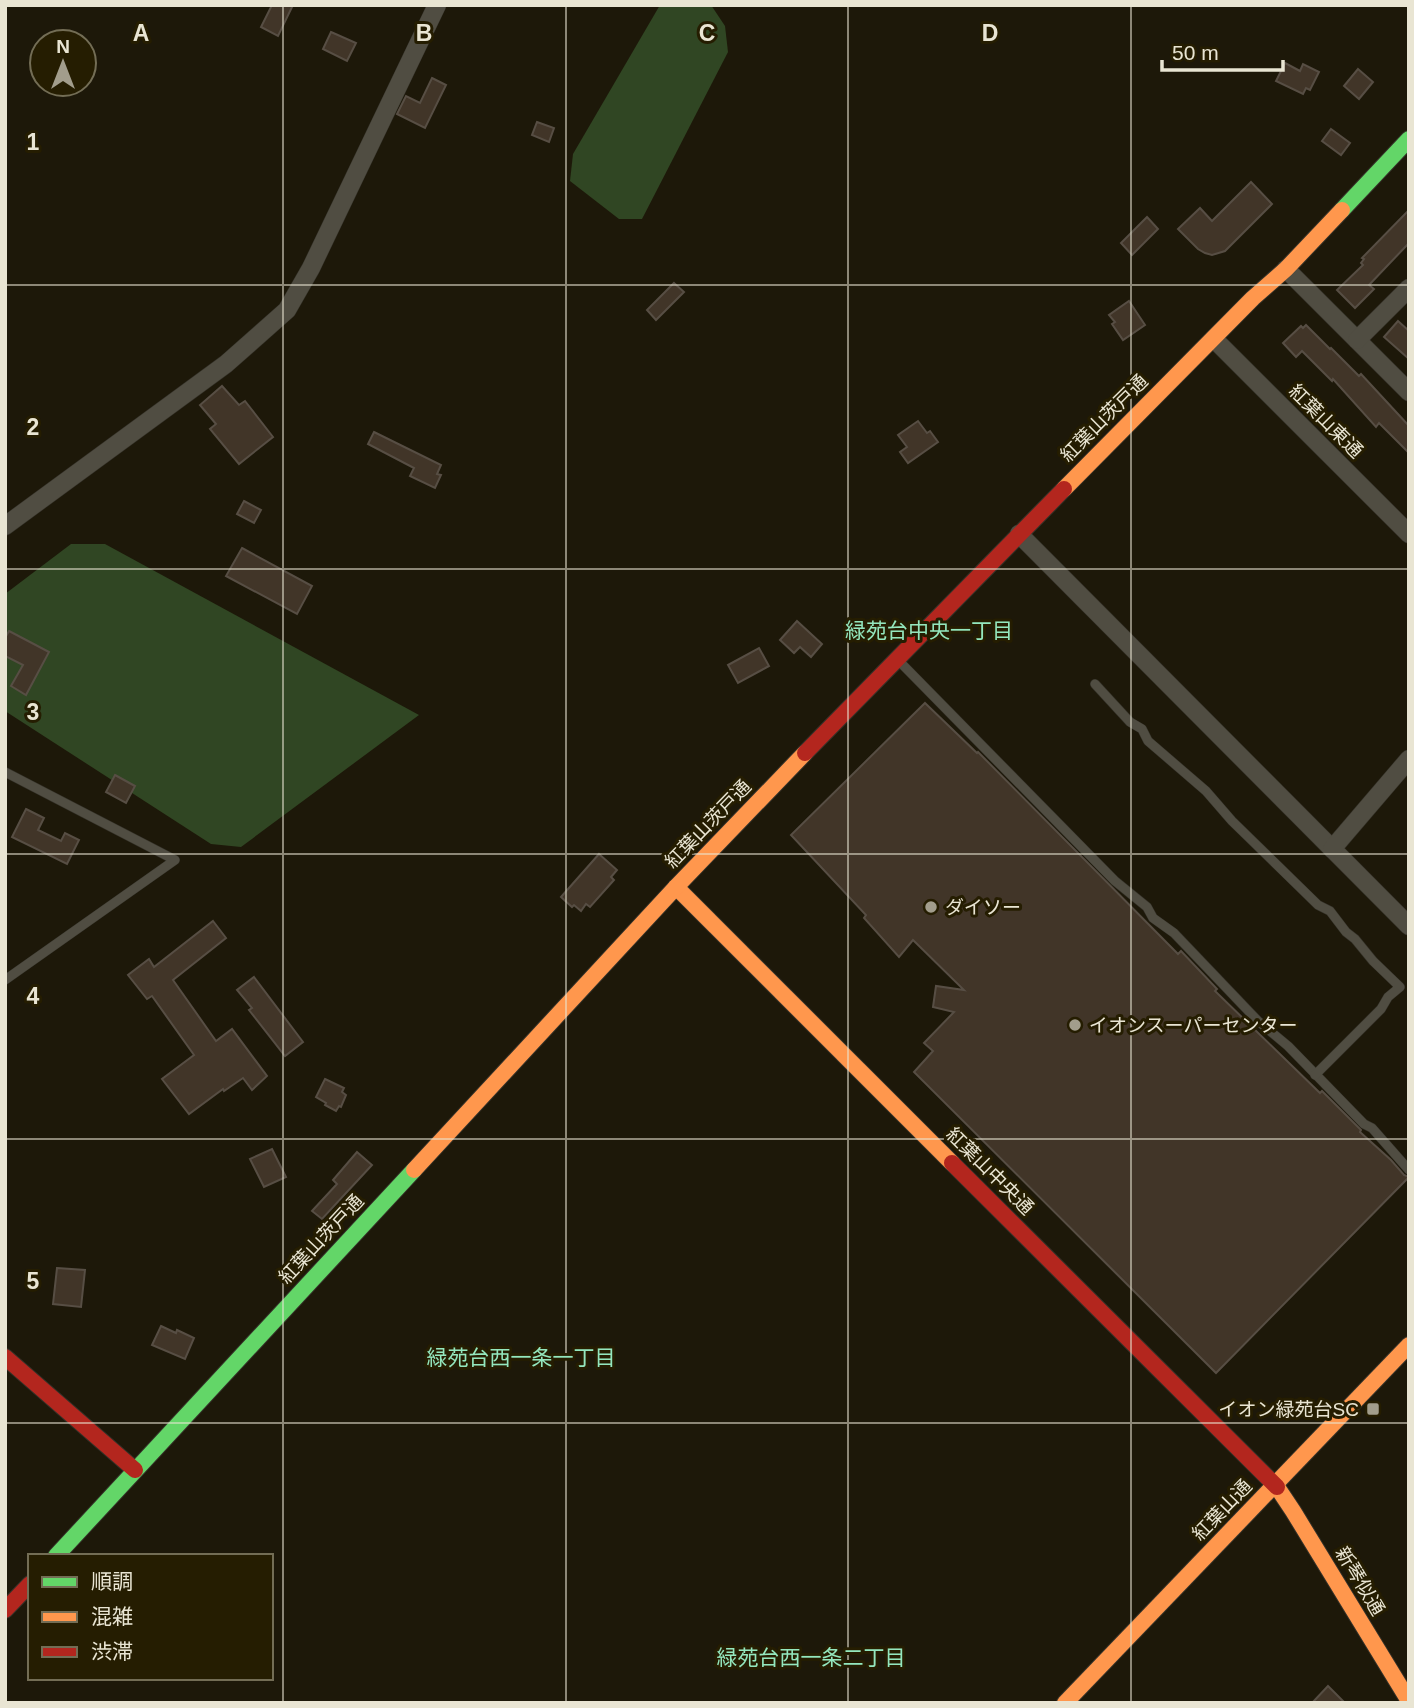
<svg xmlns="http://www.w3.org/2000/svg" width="1414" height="1708" font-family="Helvetica,'Noto Sans JP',sans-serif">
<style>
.green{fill:#304623}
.building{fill:#413528;stroke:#574e44;stroke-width:2}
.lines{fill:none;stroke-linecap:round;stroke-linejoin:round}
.lane-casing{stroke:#343128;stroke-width:10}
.street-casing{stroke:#343128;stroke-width:19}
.fast-casing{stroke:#343128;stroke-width:18}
.slow-casing{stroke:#343128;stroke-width:18}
.jam-casing{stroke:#343128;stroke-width:18}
.lane{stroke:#504d42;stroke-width:9}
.street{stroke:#504d42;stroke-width:18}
.fast{stroke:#63d668;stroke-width:16}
.slow{stroke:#ff974d;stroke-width:16}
.jam{stroke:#b3261e;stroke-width:16}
.grid{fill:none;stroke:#e9e5d3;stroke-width:2;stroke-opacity:0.55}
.poi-dot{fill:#a29d8c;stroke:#251d01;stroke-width:2.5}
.labels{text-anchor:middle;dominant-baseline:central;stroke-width:6;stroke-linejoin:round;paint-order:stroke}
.street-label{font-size:19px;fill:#e9e5d3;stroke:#251d01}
.poi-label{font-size:19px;fill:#e9e5d3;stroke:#251d01;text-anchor:start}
.neighbourhood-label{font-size:21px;fill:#94e7be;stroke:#251d01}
.grid-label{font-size:23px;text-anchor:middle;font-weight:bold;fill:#e9e5d3;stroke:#251d01;stroke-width:6;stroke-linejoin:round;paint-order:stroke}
</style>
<rect width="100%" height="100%" fill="#1d1809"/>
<!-- green -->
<g class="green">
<path d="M 660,5 L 711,5 L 725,26 L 728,52 L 642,219 L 619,219 L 570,181 L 573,154 Z"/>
<path d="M 71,544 L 105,544 L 419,715 L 241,847 L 211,844 L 5,711 L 5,594 Z"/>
</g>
<!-- building -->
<g class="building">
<path d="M 272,5 L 293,5 L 278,36 L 261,27 Z"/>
<path d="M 331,32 L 356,43 L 347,61 L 323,49 Z"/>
<path d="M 1285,63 L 1300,71 L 1303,64 L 1319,72 L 1310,90 L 1306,88 L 1303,94 L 1276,81 Z"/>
<path d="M 1358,69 L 1373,82 L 1359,99 L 1344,86 Z"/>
<path d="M 432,78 L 446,85 L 425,128 L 397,114 L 406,96 L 420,103 Z"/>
<path d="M 537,122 L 554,128 L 549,142 L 532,135 Z"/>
<path d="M 1331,129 L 1350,143 L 1341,155 L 1322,141 Z"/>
<path d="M 1251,182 L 1272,204 L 1225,251 L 1212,255 L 1205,253 L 1198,249 L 1178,229 L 1200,208 L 1212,221 Z"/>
<path d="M 1409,210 L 1409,243 L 1369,285 L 1374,289 L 1355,308 L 1337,290 L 1363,265 L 1361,263 L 1364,259 L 1362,258 Z"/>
<path d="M 1147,217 L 1158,229 L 1132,255 L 1121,243 Z"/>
<path d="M 674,283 L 684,292 L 656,320 L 647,310 Z"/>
<path d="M 1129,301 L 1145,325 L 1123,340 L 1112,324 L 1115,322 L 1109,315 Z"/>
<path d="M 1398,321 L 1409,331 L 1409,359 L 1384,337 Z"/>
<path d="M 1306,325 L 1330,349 L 1331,348 L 1359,376 L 1361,374 L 1409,426 L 1409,453 L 1379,423 L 1376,427 L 1333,379 L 1332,381 L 1302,351 L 1296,357 L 1283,343 L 1301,326 L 1303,328 Z"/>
<path d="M 222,386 L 239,405 L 245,401 L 273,437 L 239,464 L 210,429 L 216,424 L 200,405 Z"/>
<path d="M 918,421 L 927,433 L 930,431 L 938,442 L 908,463 L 900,452 L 907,447 L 898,435 Z"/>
<path d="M 374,432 L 441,465 L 437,474 L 441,475 L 435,488 L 410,476 L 414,468 L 368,444 Z"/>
<path d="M 244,501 L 261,510 L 254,523 L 237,514 Z"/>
<path d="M 242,548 L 312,586 L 297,614 L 226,576 Z"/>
<path d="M 797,621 L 822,644 L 811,657 L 800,647 L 794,653 L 780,640 Z"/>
<path d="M 9,631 L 49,652 L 26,695 L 11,686 L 23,665 L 5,656 L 5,638 Z"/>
<path d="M 759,648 L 769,666 L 738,683 L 728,665 Z"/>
<path d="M 925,703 L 977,753 L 978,752 L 1178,954 L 1181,951 L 1217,989 L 1215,991 L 1320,1093 L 1322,1091 L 1361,1130 L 1360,1132 L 1391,1160 L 1404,1175 L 1409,1177 L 1216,1373 L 914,1072 L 933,1051 L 924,1043 L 954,1012 L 933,1007 L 936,986 L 964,990 L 913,940 L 899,957 L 864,918 L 866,915 L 791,835 Z"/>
<path d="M 115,775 L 135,786 L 126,803 L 106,792 Z"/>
<path d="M 26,809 L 44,818 L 38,830 L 61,841 L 65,833 L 79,840 L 67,864 L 12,837 Z"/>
<path d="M 599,854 L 617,870 L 611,877 L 614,880 L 590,907 L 586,904 L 581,911 L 574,905 L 572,907 L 561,897 Z"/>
<path d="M 213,921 L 226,938 L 173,980 L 216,1041 L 232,1029 L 267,1076 L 252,1090 L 243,1078 L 224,1091 L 223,1089 L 189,1114 L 162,1079 L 194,1055 L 152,996 L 147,999 L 128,975 L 149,959 L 154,967 Z"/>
<path d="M 254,977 L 303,1042 L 285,1056 L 249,1010 L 252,1008 L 237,990 Z"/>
<path d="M 325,1079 L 344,1088 L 342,1092 L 346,1095 L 341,1107 L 339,1106 L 336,1111 L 325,1105 L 326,1103 L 316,1097 Z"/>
<path d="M 272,1149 L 286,1177 L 264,1187 L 250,1159 Z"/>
<path d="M 357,1152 L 372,1165 L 322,1219 L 312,1211 L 337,1184 L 333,1180 Z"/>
<path d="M 57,1268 L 85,1270 L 81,1307 L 53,1304 Z"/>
<path d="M 161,1326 L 176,1333 L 177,1330 L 194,1338 L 185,1359 L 152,1345 Z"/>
<path d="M 1328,1686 L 1345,1703 L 1312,1703 Z"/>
</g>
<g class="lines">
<defs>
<g id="lane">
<path d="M 898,660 L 1115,881 L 1147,907 L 1153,918 L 1174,933 L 1258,1021 L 1288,1046 L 1364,1124 L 1372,1128 L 1409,1170"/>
<path d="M 1095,684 L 1130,722 L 1142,729 L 1148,741 L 1206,791 L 1232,821 L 1318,905 L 1330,911 L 1346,932 L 1355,939 L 1373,961 L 1400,987 L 1388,997 L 1381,1009 L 1315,1075"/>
<path d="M 5,772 L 175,860 L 5,980"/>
</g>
<g id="street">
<path d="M 1286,269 L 1409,392"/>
<path d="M 1214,339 L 1409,534"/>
<path d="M 1357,340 L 1409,288"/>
<path d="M 5,526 L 226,364 L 287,310 L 311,268 L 437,5"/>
<path d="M 1019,534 L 1409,926"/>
<path d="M 1332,849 L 1409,759"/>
</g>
<g id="fast">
<path d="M 1342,210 L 1409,139"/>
<path d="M 56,1556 L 414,1170"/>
</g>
<g id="slow">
<path d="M 1064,489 L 1253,298 L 1286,269 L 1342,210"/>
<path d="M 676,887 L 952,1163"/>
<path d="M 414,1170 L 676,887 L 805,753"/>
<path d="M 1277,1487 L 1293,1511 L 1409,1701"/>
<path d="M 1065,1703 L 1409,1345"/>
</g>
<g id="jam">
<path d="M 805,753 L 1064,489"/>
<path d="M 952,1163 L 1277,1487"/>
<path d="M 5,1357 L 135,1470"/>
<path d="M 5,1610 L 30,1584"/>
</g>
</defs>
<!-- lane casing -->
<use href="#lane" class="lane-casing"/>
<!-- street casing -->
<use href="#street" class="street-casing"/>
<!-- fast casing -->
<use href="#fast" class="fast-casing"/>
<!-- slow casing -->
<use href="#slow" class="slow-casing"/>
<!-- jam casing -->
<use href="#jam" class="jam-casing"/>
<!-- lane -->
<use href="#lane" class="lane"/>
<!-- street -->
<use href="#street" class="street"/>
<!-- fast -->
<use href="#fast" class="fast"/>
<!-- slow -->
<use href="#slow" class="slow"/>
<!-- jam -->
<use href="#jam" class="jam"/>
</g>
<!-- grid -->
<path class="grid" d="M 283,5 L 283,1703M 566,5 L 566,1703M 848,5 L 848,1703M 1131,5 L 1131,1703M 5,285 L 1409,285M 5,569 L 1409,569M 5,854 L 1409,854M 5,1139 L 1409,1139M 5,1423 L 1409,1423"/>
<!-- markers -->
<g class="poi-dot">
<circle cx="931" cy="907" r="7"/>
<circle cx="1075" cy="1025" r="7"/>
<rect x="1366" y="1402" width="14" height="14" rx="3.5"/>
</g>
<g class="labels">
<!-- street labels -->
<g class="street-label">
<text transform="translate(1104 418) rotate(-45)">紅葉山茨戸通</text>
<text transform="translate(1326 421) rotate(45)">紅葉山東通</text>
<text transform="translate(708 824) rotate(-46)">紅葉山茨戸通</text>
<text transform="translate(990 1171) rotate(45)">紅葉山中央通</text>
<text transform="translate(321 1239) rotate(-47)">紅葉山茨戸通</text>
<text transform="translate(1222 1510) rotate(-46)">紅葉山通</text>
<text transform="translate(1360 1581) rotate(59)">新琴似通</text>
</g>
<!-- poi labels -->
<g class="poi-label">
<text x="945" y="907">ダイソー</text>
<text x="1089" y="1025">イオンスーパーセンター</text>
<text x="1359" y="1409" text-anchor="end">イオン緑苑台SC</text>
</g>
<!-- neighbourhood labels -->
<g class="neighbourhood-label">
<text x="929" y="630">緑苑台中央一丁目</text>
<text x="521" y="1357">緑苑台西一条一丁目</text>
<text x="811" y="1657">緑苑台西一条二丁目</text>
</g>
</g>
<g class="grid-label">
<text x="141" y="41">A</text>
<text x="424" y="41">B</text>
<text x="707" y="41">C</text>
<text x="990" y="41">D</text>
<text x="33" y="150">1</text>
<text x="33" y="435">2</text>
<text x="33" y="720">3</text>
<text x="33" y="1004">4</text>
<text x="33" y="1289">5</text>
</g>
<!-- border -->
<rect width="1414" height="1708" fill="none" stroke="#e9e5d3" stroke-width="14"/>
<!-- legend -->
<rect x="28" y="1554" width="245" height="126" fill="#251d01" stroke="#736d55" stroke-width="2"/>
<rect x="42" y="1577" width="35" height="10" fill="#63d668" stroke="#736d55" stroke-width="2"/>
<text x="91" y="1589" font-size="21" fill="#e9e5d3">順調</text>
<rect x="42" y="1612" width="35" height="10" fill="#ff974d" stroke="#736d55" stroke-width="2"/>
<text x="91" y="1624" font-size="21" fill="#e9e5d3">混雑</text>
<rect x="42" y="1647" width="35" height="10" fill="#b3261e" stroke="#736d55" stroke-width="2"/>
<text x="91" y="1659" font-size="21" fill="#e9e5d3">渋滞</text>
<!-- north arrow -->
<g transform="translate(63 63)"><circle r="33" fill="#251d01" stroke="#736d55" stroke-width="2"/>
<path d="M0-5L12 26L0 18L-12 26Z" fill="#a29d8c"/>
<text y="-10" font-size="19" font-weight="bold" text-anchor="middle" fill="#e9e5d3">N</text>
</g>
<!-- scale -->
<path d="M1162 60v10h121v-10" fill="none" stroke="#e9e5d3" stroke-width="3.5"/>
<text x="1172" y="60" font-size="21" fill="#e9e5d3" stroke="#251d01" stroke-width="5" paint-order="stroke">50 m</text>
</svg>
